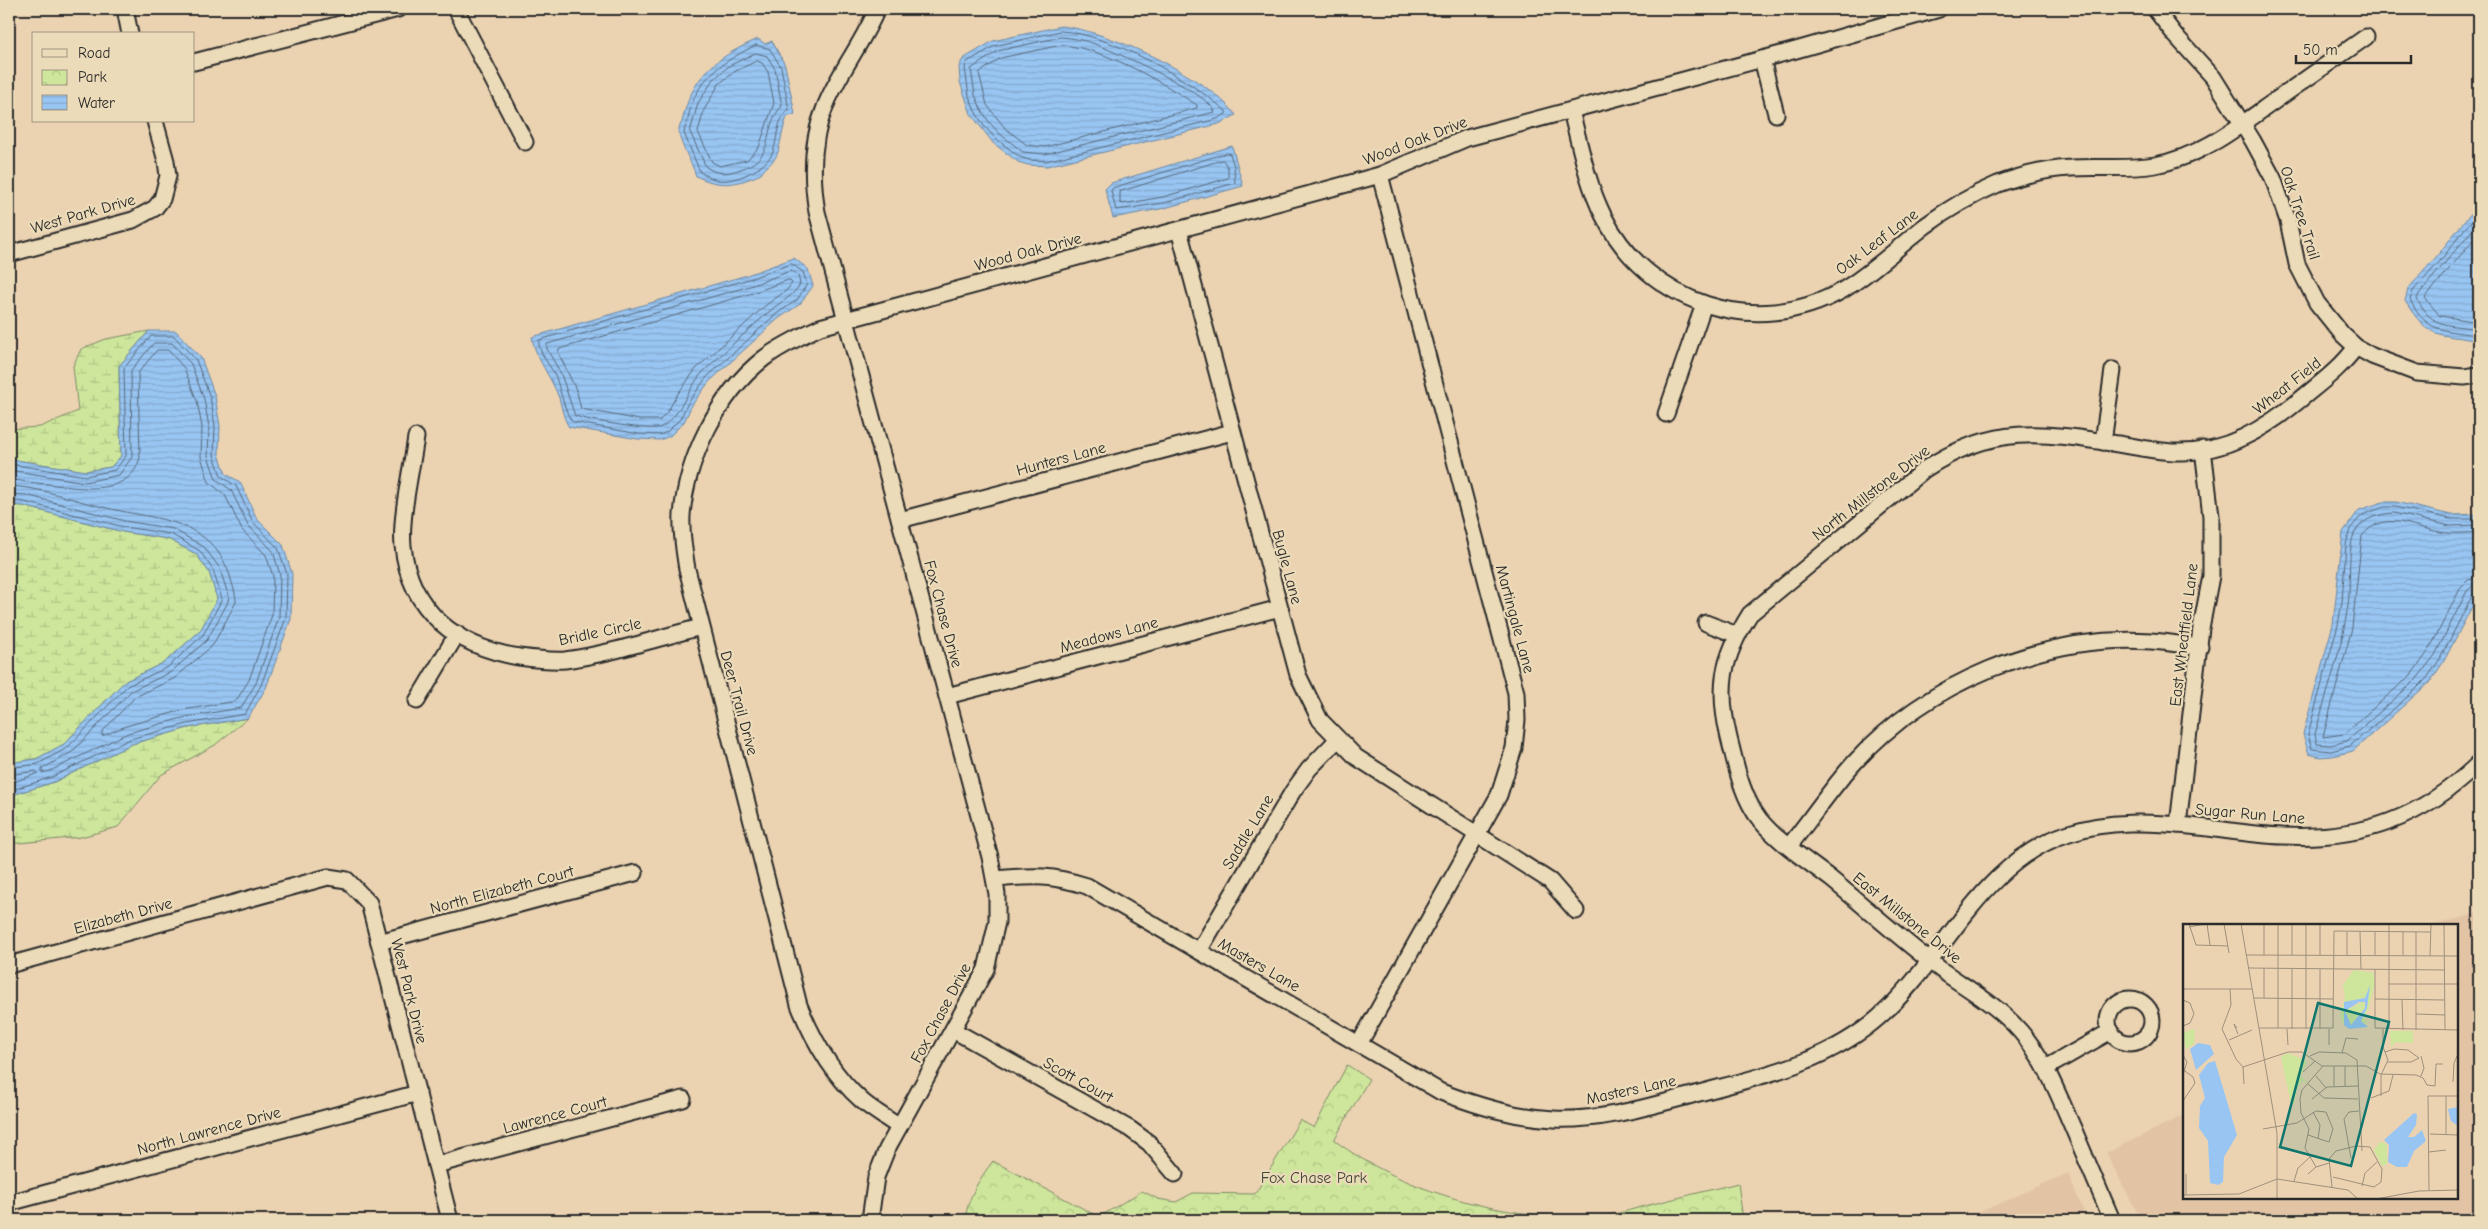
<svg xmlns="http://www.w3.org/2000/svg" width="2488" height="1229" font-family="'Comic Neue',sans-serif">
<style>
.built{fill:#e2c4a5}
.wetland{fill:url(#wetland-marsh);stroke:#7c8863}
.park{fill:url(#park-crowns);stroke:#7c8863}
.water{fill:url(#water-rules);stroke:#6c87a2}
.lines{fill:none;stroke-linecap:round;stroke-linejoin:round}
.shore{stroke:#57697b;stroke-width:1}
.minor-casing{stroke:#2b2b2b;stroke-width:19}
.minor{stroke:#ecdbb8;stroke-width:15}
.labels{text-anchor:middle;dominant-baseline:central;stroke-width:4.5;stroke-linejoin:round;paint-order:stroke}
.street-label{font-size:16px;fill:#2b2b2b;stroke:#ecdbb8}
.park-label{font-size:16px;fill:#43473c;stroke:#ecdbb8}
.inset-road{fill:none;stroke:#9e907c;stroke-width:1}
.view{fill:#0f766e;fill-opacity:0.15;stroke:#0f766e;stroke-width:2.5}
.inset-edge{fill:none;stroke:#2b2b2b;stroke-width:2.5}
</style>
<defs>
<pattern id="wetland-marsh" width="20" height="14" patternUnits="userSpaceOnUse" patternTransform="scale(1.25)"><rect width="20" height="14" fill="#cde69b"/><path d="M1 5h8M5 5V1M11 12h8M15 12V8" fill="none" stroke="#b0c586"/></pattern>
<pattern id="park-crowns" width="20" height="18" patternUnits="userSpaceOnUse" patternTransform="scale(1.25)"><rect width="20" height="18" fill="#cde69b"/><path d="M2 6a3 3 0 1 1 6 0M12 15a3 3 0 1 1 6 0" fill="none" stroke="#b0c586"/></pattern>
<pattern id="water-rules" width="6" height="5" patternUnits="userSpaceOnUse" patternTransform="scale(1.25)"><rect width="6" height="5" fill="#98c5f2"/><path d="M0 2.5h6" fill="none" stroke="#83a9d0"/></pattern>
</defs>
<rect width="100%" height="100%" fill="#ebd3b2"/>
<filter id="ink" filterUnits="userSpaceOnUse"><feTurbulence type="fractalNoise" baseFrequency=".02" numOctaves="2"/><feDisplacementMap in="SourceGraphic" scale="10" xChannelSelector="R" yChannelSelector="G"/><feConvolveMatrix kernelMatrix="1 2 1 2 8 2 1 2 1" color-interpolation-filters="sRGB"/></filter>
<g filter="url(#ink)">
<!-- built -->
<g class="built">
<path d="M 2479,913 L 2479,1220 L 2141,1220 L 2106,1153 L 2184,1115 L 2184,1198 L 2457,1198 L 2457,925 L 2434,925 Z"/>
<path d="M 2068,1173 L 2087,1220 L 1962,1220 Z"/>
</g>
<!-- wetland -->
<g class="wetland">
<path d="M 149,331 L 119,366 L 121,456 L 111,467 L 86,471 L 9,459 L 9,429 L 40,427 L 78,411 L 73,366 L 81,349 L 106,339 Z"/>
<path d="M 9,505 L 23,506 L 123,532 L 168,539 L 196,554 L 209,572 L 218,599 L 200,631 L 165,662 L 124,682 L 64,744 L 36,759 L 9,763 Z"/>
<path d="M 248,718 L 215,745 L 161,775 L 118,827 L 81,837 L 9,844 L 9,796 L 54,782 L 132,744 L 188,728 Z"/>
</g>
<!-- park -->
<path class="park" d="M 1347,1065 L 1369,1079 L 1334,1140 C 1405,1194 1519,1224 1608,1215 C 1622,1213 1636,1208 1649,1205 C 1679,1198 1708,1190 1738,1183 L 1743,1220 L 965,1220 C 968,1197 979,1179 993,1161 L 1099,1217 L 1142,1191 L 1158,1199 L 1176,1202 L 1193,1193 L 1255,1194 L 1300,1120 L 1314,1128 Z"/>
<!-- water -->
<g class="water">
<path d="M 1061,26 C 1107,30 1208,77 1236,115 L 1219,124 L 1047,166 L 1028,165 L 1018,162 L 993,143 L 971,114 L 960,82 L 959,67 L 963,59 L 993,41 Z"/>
<path d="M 758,39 L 765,44 L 772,41 L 785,65 L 795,114 L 787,117 C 783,128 781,140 778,152 C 775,162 766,166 761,174 C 737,185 720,188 696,176 C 692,162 681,147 679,133 C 678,126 682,124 683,118 C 693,74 719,56 758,39 Z"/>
<path d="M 1232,146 L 1243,186 L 1165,208 L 1113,218 L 1105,189 L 1111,183 Z"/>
<path d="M 2479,209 L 2479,341 C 2438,333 2430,341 2405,301 L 2408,289 L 2437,256 L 2462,224 L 2474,210 Z"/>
<path d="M 794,258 L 808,269 L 813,286 L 800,304 L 778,319 L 709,382 L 692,405 L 684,422 L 670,436 L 660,440 L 638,439 L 569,427 C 563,418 562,408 559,398 C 552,378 534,356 532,337 L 747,275 Z"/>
<path d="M 149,331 L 176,331 L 201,358 L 215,396 L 220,426 L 219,454 L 226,474 L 240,482 L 257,519 L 283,545 L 292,574 L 291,619 L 266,688 L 248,718 L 188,728 L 132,744 L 54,782 L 9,796 L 9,763 L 36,759 L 64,744 L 124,682 L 165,662 L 200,631 L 217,599 L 209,572 L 196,554 L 168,539 L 123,532 L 23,506 L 9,505 L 9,459 L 86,471 L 111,467 L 121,456 L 119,366 Z"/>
<path d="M 2383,502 L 2396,502 L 2451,515 L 2479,514 L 2479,593 L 2444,661 L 2431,681 L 2353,751 L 2332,756 L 2320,757 L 2309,754 L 2303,734 L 2333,624 L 2343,532 L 2359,510 Z"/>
</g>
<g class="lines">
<!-- shore -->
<g class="shore">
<path d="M 1061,31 C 1110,34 1189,79 1226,111 L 1226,114 L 1217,119 L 1046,161 L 1029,160 L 1020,157 L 996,139 L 984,126 L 975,111 L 969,96 L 965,68 L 967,62 L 995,46 Z"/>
<path d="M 1061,37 C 1073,38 1084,40 1095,44 C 1117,53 1208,92 1215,112 L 1045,154 L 1023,152 L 1000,134 L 989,122 L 981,109 L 975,95 L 971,69 L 998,51 Z"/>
<path d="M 756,45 L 770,49 L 781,67 L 789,110 C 776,119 778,138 773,152 C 767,168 735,183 718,180 C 712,179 705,175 700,172 L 684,133 C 684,127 688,124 688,119 C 695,78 723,62 756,45 Z"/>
<path d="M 1062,45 C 1105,48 1161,82 1197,105 L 1197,108 L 1045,147 L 1027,145 L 1005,128 L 987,105 L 979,73 L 1001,58 Z"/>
<path d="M 756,53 L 767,56 L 775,69 L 782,106 C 758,132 781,158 735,171 C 723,174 717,174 706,167 L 690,132 L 698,103 L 713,80 L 729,66 Z"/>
<path d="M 757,61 L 762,63 L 768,72 L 774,103 L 759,147 L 747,160 L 720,166 L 712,162 L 698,132 L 704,110 L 719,84 L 734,72 Z"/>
<path d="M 1227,153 L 1230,154 L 1234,166 L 1235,183 L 1164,203 L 1116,210 L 1111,191 L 1113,188 Z"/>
<path d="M 1223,160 L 1228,168 L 1228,178 L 1163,197 L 1123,204 L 1120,203 L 1120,192 Z"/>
<path d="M 2479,214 L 2466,227 L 2441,260 L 2413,291 L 2410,300 C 2427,335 2447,329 2479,336"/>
<path d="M 2479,222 L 2419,294 L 2417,299 C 2432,330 2451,324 2479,329"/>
<path d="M 2479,233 L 2425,298 L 2440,316 L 2479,322"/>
<path d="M 792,264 L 803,272 L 807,284 L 797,300 L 775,315 L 706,378 L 688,403 L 680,419 L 667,432 L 659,435 L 639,434 L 573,422 C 565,415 560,387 555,375 C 550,365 537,351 539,340 L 749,279 Z"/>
<path d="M 791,271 L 798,275 L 800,284 C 793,297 781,301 770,311 C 747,331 724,352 702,373 C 689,387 678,420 661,427 C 652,432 587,420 575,416 L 561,374 L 547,349 L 547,344 L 750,286 Z"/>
<path d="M 789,280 L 792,283 L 787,290 L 766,305 L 696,369 L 677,395 L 668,411 L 660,420 L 640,420 L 581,409 L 577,392 L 558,352 L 559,349 L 753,293 Z"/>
<path d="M 9,464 L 86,476 L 115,470 L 126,456 L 124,368 L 151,336 L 174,336 L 196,360 L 210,397 L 215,426 L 214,455 L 221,476 L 236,486 L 253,522 L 278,548 L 287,574 L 286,618 L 261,685 L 245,714 L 187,724 L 130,739 L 52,777 L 9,791"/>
<path d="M 9,470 L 85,482 L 119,475 L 132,457 L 131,370 L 154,343 L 172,343 L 191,364 L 204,399 L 209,427 L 208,456 L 216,479 L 231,490 L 248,525 L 273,551 L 280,575 L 279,617 L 256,683 L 241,708 L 186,717 L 128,733 L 50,771 L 42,773 L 42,769 L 72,752 L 131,691 L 171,672 L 207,640 L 227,604 L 229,597 L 219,567 L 204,547 L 173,529 L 125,521 L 26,495 L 9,494"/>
<path d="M 9,478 C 21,482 35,483 48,484 C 77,488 131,498 140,457 L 138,373 L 157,350 L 168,350 L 184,368 L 197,401 L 202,427 L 201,457 L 209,482 L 225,495 L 242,530 L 266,555 L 273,576 L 272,615 L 249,680 L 236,701 L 183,710 L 126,726 L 102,736 L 102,732 L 135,697 L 175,678 L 213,645 L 236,602 C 236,593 232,584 230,576 C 210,516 153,520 103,507 C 72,500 40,487 9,486"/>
<path d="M 9,500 L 25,502 L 124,527 L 171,534 L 200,551 L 213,570 L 222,599 L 203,635 L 168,667 L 127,686 L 67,748 L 38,764 L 9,768"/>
<path d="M 2479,519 L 2451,519 L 2395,507 L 2384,507 L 2362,515 L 2350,529 L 2346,545 L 2342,602 L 2338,625 L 2308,734 L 2312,749 L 2331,751 L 2350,746 L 2411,694 L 2427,678 L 2440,659 L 2473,594 L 2479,591"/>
<path d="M 2479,525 L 2450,526 L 2394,513 C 2379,514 2363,518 2355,532 C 2347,546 2351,587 2348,605 C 2342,649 2327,692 2315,734 L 2317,744 L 2331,745 L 2347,741 L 2416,680 L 2435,655 L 2467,591 L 2473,586 L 2479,585"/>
<path d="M 2479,532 C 2466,533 2453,534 2440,532 C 2411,527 2384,509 2362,536 L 2352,628 L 2323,737 L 2344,734 L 2411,675 L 2428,652 L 2461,587 L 2468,580 L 2479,578"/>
<path d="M 9,775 L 36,771 L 38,773 L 9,784"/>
</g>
<defs>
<g id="minor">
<path d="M 125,9 L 130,34"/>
<path d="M 456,9 L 525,142"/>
<path d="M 2155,9 L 2175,35 L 2213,77 L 2253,141 L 2273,178 L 2288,221 L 2297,264 L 2317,303 L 2342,334 L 2356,347 L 2372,356 L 2417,373 L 2464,377 L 2479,375"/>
<path d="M 1762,59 L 1776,114"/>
<path d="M 194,62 L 398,9"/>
<path d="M 1571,111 C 1580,145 1587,183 1603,215 C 1647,304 1756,340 1843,290 C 1873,272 1898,247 1925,226 C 1948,209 1972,195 1998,184 C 2020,176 2048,169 2071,168 C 2099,166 2127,170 2155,165 C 2201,157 2239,126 2276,100 C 2306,79 2336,58 2366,37"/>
<path d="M 1179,230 L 1298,675 L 1320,720 L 1356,757 L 1550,881 L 1576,911"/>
<path d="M 9,254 L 133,220 L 155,208 L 162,199 L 168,176 L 166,161 L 155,121"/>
<path d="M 1666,414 L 1704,304"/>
<path d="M 416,437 C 412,467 400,517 403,546 C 410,612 457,647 519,657 C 534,659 550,661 565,660 C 611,654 657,638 701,627"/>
<path d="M 2103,442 L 2113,370"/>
<path d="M 900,520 L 1232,432"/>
<path d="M 1706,623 L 1737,635"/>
<path d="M 947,696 L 1280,608"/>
<path d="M 417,701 L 457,634"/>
<path d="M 2178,825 L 2201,628 L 2211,576 L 2211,516 L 2203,449"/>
<path d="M 1789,846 C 1811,819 1831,788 1855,762 C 1927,683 2043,634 2151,641 C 2167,642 2184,645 2200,647"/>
<path d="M 995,879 C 1034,876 1049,874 1087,886 L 1441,1092 C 1478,1106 1514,1117 1554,1119 C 1601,1121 1647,1107 1692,1095 C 1757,1077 1826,1064 1879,1017 C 1945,959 1980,862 2069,833 C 2109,820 2150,822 2190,826 C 2221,829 2252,835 2283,836 C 2363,840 2422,818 2479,763"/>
<path d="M 379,942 L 635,873"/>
<path d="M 1199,951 L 1293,791 L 1309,769 L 1338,739"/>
<path d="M 9,965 L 328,877 L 347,880 L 369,903 L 450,1220"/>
<circle cx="2130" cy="1021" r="22"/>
<path d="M 953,1030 L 1130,1129 L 1149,1143 L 1175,1174"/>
<path d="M 1359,1044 L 1499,795 L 1514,748 L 1517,720 L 1516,693 L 1380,175"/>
<path d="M 2046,1068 L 2111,1031"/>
<path d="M 899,1127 C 887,1118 872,1110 861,1100 C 833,1075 813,1040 799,1005 L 687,569 C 684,551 681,533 682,515 C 687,457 718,395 763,359 C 780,346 801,336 820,327 L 1380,175 L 1467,138 L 1796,50 L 1939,9"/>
<path d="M 436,1165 L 683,1099"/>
<path d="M 9,1203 L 418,1093"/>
<path d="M 870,1220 L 876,1177 L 887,1149 L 986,969 L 997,922 L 997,894 L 990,857 L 817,212 C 811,176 811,141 825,107 C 838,73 863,43 877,9"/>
<path d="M 2112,1220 C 2099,1190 2086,1159 2073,1128 C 2058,1094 2045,1059 2020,1031 C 1998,1006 1971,991 1944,972 C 1905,943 1869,910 1831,879 C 1808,861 1779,843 1760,820 C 1742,797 1736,766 1729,738 C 1717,688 1722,658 1750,614 L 1925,469 C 1993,424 2042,432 2118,444 C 2138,447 2158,452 2178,452 C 2226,453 2266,428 2301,399 C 2320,383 2341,368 2356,347"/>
</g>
</defs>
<!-- minor casing -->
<use href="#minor" class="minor-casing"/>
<!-- minor -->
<use href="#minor" class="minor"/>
</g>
</g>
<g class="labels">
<!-- street labels -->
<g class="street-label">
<text transform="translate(1415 141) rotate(-21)">Wood Oak Drive</text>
<text transform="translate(2300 213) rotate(72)">Oak Tree Trail</text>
<text transform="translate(83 214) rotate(-16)">West Park Drive</text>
<text transform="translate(1877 242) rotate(-37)">Oak Leaf Lane</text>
<text transform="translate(1028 252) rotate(-15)">Wood Oak Drive</text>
<text transform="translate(2287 386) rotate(-38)">Wheat Field</text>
<text transform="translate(1061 459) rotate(-15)">Hunters Lane</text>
<text transform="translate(1871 493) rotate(-38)">North Millstone Drive</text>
<text transform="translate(1287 567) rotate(75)">Bugle Lane</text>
<text transform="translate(943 614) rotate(75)">Fox Chase Drive</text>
<text transform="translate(1515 619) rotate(75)">Martingale Lane</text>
<text transform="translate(600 632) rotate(-12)">Bridle Circle</text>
<text transform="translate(1109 635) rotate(-15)">Meadows Lane</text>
<text transform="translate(2184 635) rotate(-83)">East Wheatfield Lane</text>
<text transform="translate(739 703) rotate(75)">Deer Trail Drive</text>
<text transform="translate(2250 814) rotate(5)">Sugar Run Lane</text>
<text transform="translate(1248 832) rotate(-59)">Saddle Lane</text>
<text transform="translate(502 890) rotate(-15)">North Elizabeth Court</text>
<text transform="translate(123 916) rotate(-15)">Elizabeth Drive</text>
<text transform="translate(1907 918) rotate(39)">East Millstone Drive</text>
<text transform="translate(1259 965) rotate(30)">Masters Lane</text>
<text transform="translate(409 991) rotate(76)">West Park Drive</text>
<text transform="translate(941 1013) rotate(-62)">Fox Chase Drive</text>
<text transform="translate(1078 1080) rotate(29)">Scott Court</text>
<text transform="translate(1631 1090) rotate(-12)">Masters Lane</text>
<text transform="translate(555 1115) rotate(-15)">Lawrence Court</text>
<text transform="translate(209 1131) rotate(-15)">North Lawrence Drive</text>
</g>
<!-- park labels -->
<g class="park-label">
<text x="1314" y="1178">Fox Chase Park</text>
</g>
</g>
<!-- overview -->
<g transform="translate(2183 924)">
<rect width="275" height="275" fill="#ebd3b2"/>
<path d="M 171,46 L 191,49 L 191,63 L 185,87 L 181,93 L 185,101 L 178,97 L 184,84 L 186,65 L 182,74 L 162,78 L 161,101 L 157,92 L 162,73 L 160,61 ZM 181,77 L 182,84 L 168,101 L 162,87 Z" fill="#cde69b"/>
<path d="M 9,105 L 12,106 L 11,120 L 3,125 L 0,109 ZM 207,107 L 230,107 L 230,119 L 212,118 L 208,124 ZM 105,129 L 124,137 L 118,152 L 124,159 L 119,157 L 114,164 L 111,180 L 108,180 L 98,133 ZM 197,218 L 204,220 L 204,240 L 199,242 L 191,226 Z" fill="#cde69b"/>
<path d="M 187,61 L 184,84 L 178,97 L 185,103 L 166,105 L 161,101 L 161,78 L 182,74 ZM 176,78 L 182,78 L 182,84 L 168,101 L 162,87 ZM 15,119 L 27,121 L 31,130 L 13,146 L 7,125 ZM 32,137 L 54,211 L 41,233 L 40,258 L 35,261 L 27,259 L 25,217 L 16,204 L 17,182 L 22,174 L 16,151 L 25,139 ZM 275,183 L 275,202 L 268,197 L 265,185 ZM 231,189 L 234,190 L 233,201 L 225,213 L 231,213 L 239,206 L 243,217 L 231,227 L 224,243 L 214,243 L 205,238 L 206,221 L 201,216 Z" fill="#98c5f2" fill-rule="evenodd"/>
<path class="inset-road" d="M 6,0 L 13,21 L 45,22M 24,0 L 27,21M 41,0 L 46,29M 58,0 L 94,209 L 94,275M 248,0 L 275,0M 261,1 L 262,106M 6,3 L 22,0M 275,3 L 275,31M 151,7 L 247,8M 177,8 L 178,45M 63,31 L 275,32M 81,31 L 81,0M 109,31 L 109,0M 137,31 L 137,0M 164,31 L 164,8M 192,31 L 192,8M 220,31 L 220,8M 247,32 L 248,0M 66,44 L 262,46M 81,44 L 81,74M 109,45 L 109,105M 192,45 L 192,104 L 275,106M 205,60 L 275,60M 0,65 L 69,65M 47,65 L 48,81 L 39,105 L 53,135 L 60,143 L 61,160M 71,74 L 150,75M 192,75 L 262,76M 219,75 L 220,106M 0,76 L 7,79 L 11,90 L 7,99 L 0,102M 233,90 L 262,91M 54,104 L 51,100 L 55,110M 76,104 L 150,104 L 151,7M 95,104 L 95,0M 104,105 L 105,121M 123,105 L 123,0M 137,105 L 137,45M 146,105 L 146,121M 206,105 L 206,0M 233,106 L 233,8M 46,116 L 69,106M 202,128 L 211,125 L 225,126 L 236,134 L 228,138 L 204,138M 159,129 L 163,114 L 175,115M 0,131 L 4,138 L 0,151M 127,132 L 136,128 L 163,129 L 174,136 L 179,227M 238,132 L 241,144 L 238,152M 60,143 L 105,128 L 119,128 L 139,142 L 183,142 L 197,150 L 233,151 L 240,154 L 244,161 L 252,162 L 253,140 L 260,140M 120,148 L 132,137M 133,152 L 143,164M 270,158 L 271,139 L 275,130M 125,160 L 141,174 L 175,175M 151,162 L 151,142M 162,162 L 162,142M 198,172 L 198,151 L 205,136 L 200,123 L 200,105M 263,172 L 263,210M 188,174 L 206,167 L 210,151M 129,175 L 144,163 L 175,162M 0,177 L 12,159 L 10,153 L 2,147M 0,183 L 0,202M 130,188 L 137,201 L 135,215M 143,188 L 150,205 L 146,218M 80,205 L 114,199 L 133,187 L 143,188M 247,210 L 275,211M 125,211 L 146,218M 246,228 L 263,226M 168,234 L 161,195 L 166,188 L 176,187M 133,243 L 122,224 L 126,205 L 118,189 L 117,175 L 119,166 L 140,142M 3,250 L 3,271M 125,250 L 133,243 L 146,239M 111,257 L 115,244 L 127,233M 179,262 L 182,249 L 194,238M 149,263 L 146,235 L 153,227 L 173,222 L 187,223 L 199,245 L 198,258 L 191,263 L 150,253M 246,266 L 245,172 L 274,172M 0,271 L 56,270 L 94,255 L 165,266 L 175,275M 193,275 L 236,267 L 275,266"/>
<path class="view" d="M 135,79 L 206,98 L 168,242 L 97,223 Z"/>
<rect width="275" height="275" class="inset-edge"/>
</g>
<!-- margin -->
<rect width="2488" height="1229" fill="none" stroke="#ecdbb8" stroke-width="30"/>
<rect x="15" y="15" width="2458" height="1199" fill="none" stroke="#2b2b2b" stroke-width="2" filter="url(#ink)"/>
<!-- legend -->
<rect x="32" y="32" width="162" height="90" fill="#ecdbb8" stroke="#9f9580"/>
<rect x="42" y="49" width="25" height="8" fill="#ecdbb8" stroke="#9f9580"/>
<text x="78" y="58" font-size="15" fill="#2b2b2b">Road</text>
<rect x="42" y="70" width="25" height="15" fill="url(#park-crowns)" stroke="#9f9580"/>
<text x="78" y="82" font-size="15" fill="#2b2b2b">Park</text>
<rect x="42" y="95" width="25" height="15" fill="url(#water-rules)" stroke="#9f9580"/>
<text x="78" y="108" font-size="15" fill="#2b2b2b">Water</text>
<!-- scale -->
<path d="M2296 55v8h115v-8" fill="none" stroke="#2b2b2b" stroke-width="2.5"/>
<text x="2303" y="55" font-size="15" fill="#2b2b2b" stroke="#ecdbb8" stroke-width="4" paint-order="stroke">50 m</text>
</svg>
